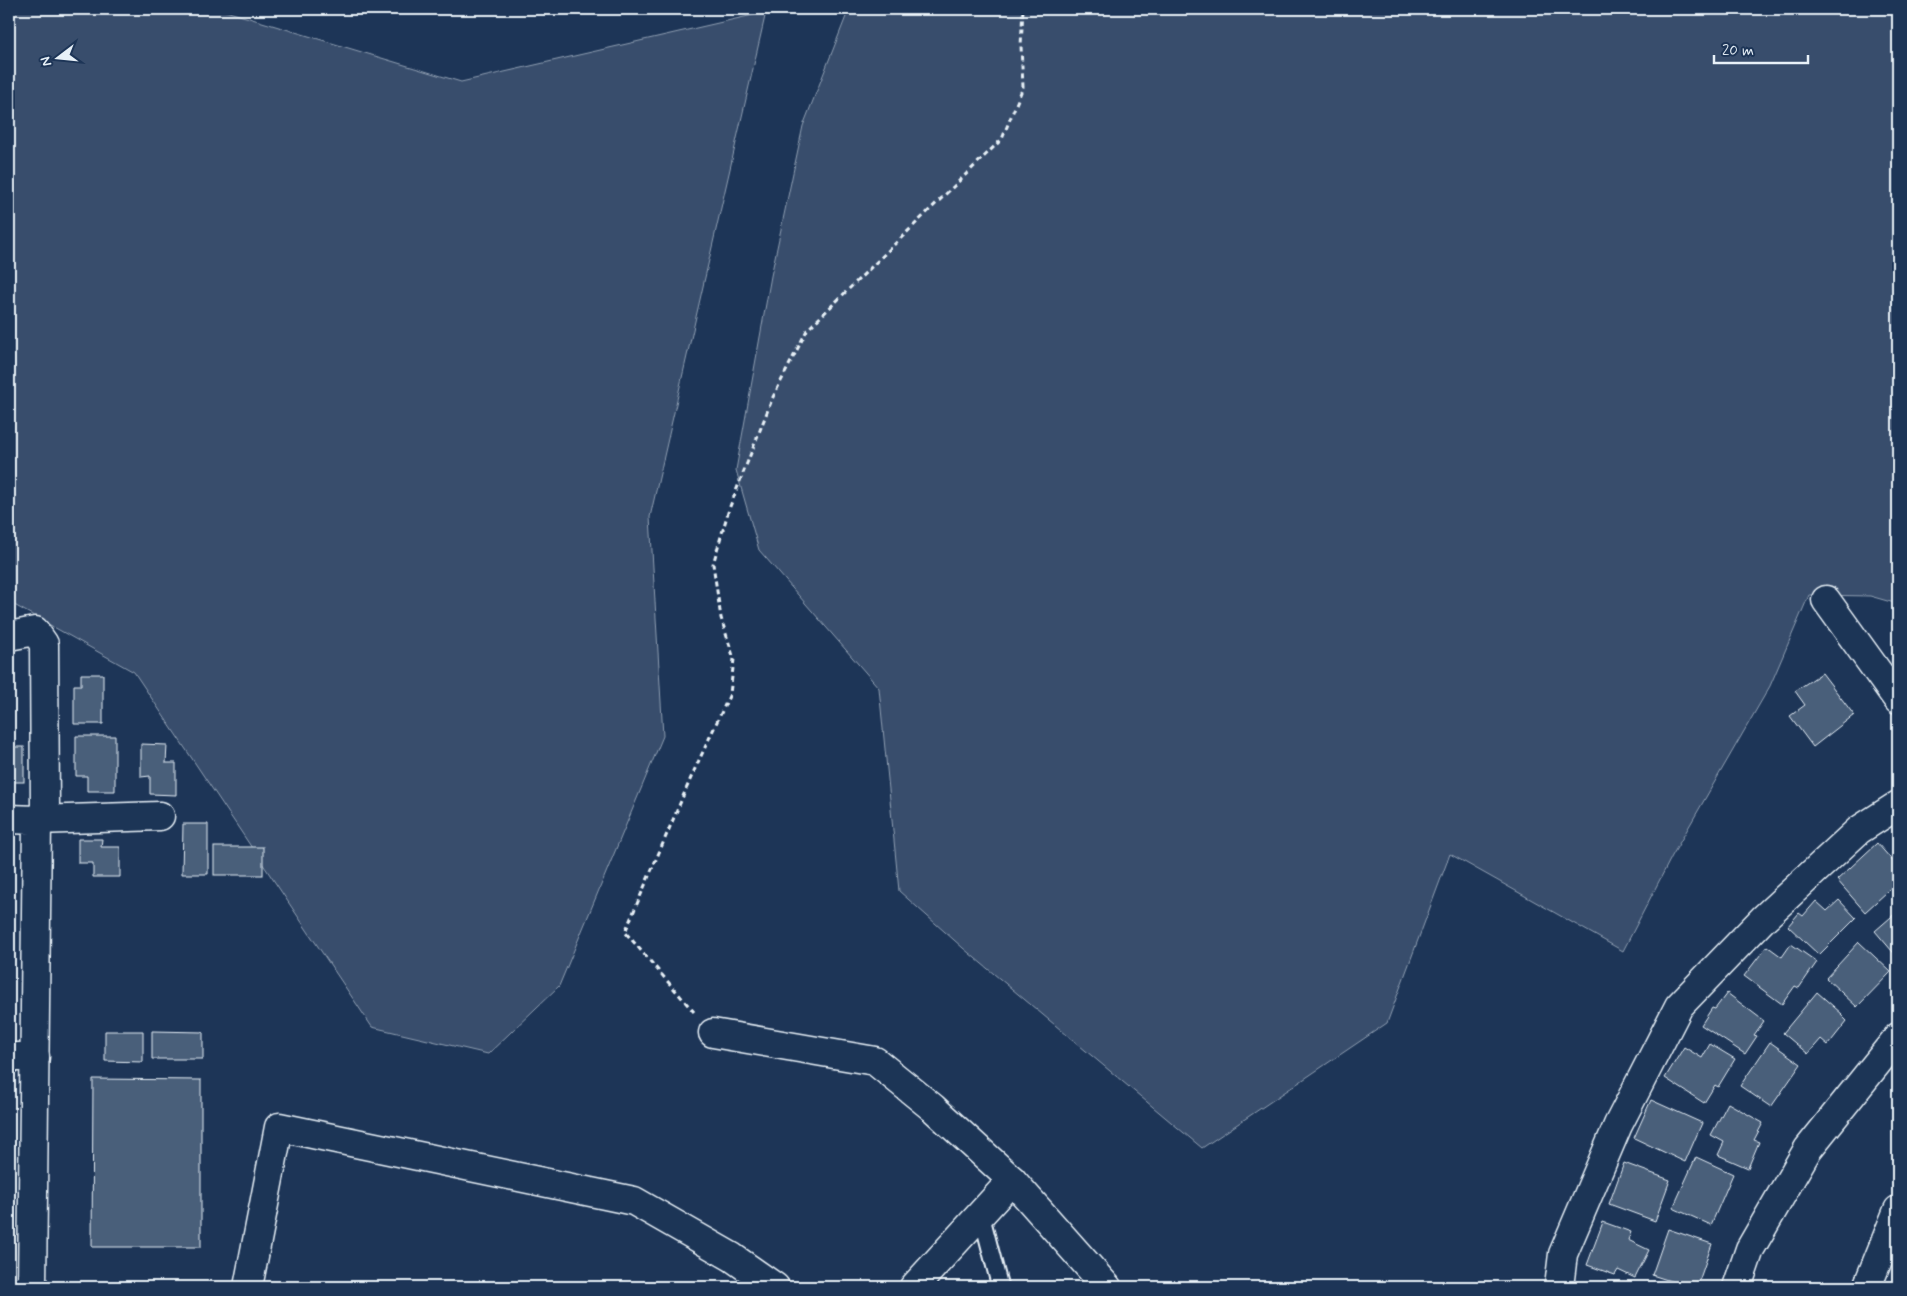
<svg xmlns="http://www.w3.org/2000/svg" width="1907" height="1296" font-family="Mynerve,sans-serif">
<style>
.green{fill:#374d6c;stroke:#909fb2}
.building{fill:#495e7a;stroke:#e8f1f8}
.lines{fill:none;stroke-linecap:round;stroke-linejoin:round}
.lane-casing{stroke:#e8f1f8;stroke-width:19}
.street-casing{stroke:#e8f1f8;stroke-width:31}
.path{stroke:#e8f1f8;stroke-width:3;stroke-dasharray:5 4;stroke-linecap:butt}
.lane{stroke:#1d3557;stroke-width:15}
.street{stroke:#1d3557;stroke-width:28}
</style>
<rect width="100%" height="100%" fill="#1d3557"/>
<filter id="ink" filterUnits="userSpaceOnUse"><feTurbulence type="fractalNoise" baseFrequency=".02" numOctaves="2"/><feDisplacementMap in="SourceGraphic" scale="10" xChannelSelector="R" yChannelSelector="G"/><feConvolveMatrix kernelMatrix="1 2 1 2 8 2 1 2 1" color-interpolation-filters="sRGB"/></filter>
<g filter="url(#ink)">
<!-- green -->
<g class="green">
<path d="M 9,9 L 219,9 L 461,82 L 766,12 L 650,517 L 663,736 L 559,986 L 488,1054 L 372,1027 L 134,672 L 9,602 Z"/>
<path d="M 849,9 L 1898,9 L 1898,604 L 1870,596 L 1809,595 L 1770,686 L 1672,856 L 1623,951 L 1450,854 L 1387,1023 L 1202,1148 L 963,948 L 899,891 L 879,688 L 759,550 L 736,470 L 771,276 L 803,126 Z"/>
</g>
<!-- building -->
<g class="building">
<path d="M 1822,673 L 1854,715 L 1813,747 L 1790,716 L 1805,705 L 1795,691 Z"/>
<path d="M 81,674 L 103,674 L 103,724 L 74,724 L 74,685 L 81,685 Z"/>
<path d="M 76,736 L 115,736 L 115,791 L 87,791 L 87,776 L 76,776 Z"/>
<path d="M 141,744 L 167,745 L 166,763 L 176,763 L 176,795 L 150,794 L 150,776 L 141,777 Z"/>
<rect x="9" y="747" width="15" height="35"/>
<path d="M 183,824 L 208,824 L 208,874 L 182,874 Z"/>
<path d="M 78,839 L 102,839 L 101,847 L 120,847 L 120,877 L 93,877 L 93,863 L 78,863 Z"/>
<path d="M 1877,843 L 1898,867 L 1898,882 L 1865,912 L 1837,880 Z"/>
<rect x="214" y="847" width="49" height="28"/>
<path d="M 1839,900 L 1856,918 L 1819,955 L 1788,926 L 1799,913 L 1803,916 L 1816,901 L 1827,911 Z"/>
<path d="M 1898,911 L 1898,958 L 1875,931 Z"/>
<path d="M 1859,942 L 1891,972 L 1857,1007 L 1826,978 Z"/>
<path d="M 1791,944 L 1817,962 L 1799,988 L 1795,986 L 1782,1004 L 1744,976 L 1767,946 L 1782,957 Z"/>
<path d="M 1817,992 L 1842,1014 L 1841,1015 L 1847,1021 L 1828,1045 L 1821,1039 L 1808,1054 L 1783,1033 Z"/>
<path d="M 1727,993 L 1764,1021 L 1754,1035 L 1757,1036 L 1745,1054 L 1701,1025 L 1712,1008 L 1715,1009 Z"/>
<path d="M 105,1031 L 143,1031 L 143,1062 L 105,1061 Z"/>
<path d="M 152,1031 L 203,1032 L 203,1059 L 152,1059 Z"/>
<path d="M 1770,1042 L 1801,1064 L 1771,1107 L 1740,1086 Z"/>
<path d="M 1710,1044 L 1735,1059 L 1718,1087 L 1715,1085 L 1704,1103 L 1665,1078 L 1684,1047 L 1702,1058 Z"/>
<path d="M 93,1079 L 201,1080 L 201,1247 L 92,1247 Z"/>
<path d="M 1651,1100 L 1702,1123 L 1685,1162 L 1634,1138 Z"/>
<path d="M 1728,1103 L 1763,1123 L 1754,1140 L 1759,1142 L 1748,1168 L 1718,1155 L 1724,1142 L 1711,1135 Z"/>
<path d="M 1696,1157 L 1733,1174 L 1711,1225 L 1673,1208 Z"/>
<path d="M 1624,1163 L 1670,1180 L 1655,1221 L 1609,1204 Z"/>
<path d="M 1603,1222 L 1631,1232 L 1628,1240 L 1649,1250 L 1635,1278 L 1618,1270 L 1615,1275 L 1587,1265 Z"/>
<path d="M 1668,1229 L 1712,1244 L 1697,1287 L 1689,1287 L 1652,1275 Z"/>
</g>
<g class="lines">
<defs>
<path id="lane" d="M 981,1214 L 1000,1287"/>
<g id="street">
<path d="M 1826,600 L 1898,700"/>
<path d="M 9,636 L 35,631 L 44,644 L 45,810 L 37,820 L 160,816"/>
<path d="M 9,819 L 37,820 L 32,1287"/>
<path d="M 713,1033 L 875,1061 L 933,1108 L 1012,1180 L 1107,1287"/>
<path d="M 9,1057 L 35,1057"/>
<path d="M 248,1287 L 279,1127 L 634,1201 L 732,1257 L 775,1287"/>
<path d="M 914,1287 L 1012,1180"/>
<path d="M 1559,1287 L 1563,1254 L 1618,1125 L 1679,1006 L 1764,918 L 1859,830 L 1898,805"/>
<path d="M 1737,1287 L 1750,1249 L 1808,1149 L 1898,1037"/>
<path d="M 1867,1287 L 1898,1210"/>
</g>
</defs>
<!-- lane casing -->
<use href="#lane" class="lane-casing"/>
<!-- street casing -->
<use href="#street" class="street-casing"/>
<!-- path -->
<path class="path" d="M 694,1012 L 625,932 L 693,773 L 730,694 L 734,659 L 721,618 L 713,564 L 729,509 L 773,397 L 807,330 L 1002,139 L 1023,87 L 1021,46 L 1023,9"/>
<!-- lane -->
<use href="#lane" class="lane"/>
<!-- street -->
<use href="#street" class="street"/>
</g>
</g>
<!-- margin -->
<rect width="1907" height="1296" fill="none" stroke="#1d3557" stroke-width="30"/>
<rect x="15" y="15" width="1877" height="1266" fill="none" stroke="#e8f1f8" stroke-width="2" filter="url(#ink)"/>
<!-- north arrow -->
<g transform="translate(58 58) rotate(254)" stroke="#1d3557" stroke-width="4" paint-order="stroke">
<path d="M0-4L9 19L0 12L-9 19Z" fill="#e8f1f8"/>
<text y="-8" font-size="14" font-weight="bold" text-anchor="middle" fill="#e8f1f8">N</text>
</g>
<!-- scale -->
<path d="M1714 55v8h94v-8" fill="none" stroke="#e8f1f8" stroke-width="2.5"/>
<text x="1722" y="55" font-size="15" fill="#e8f1f8" stroke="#1d3557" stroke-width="4" paint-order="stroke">20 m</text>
</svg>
